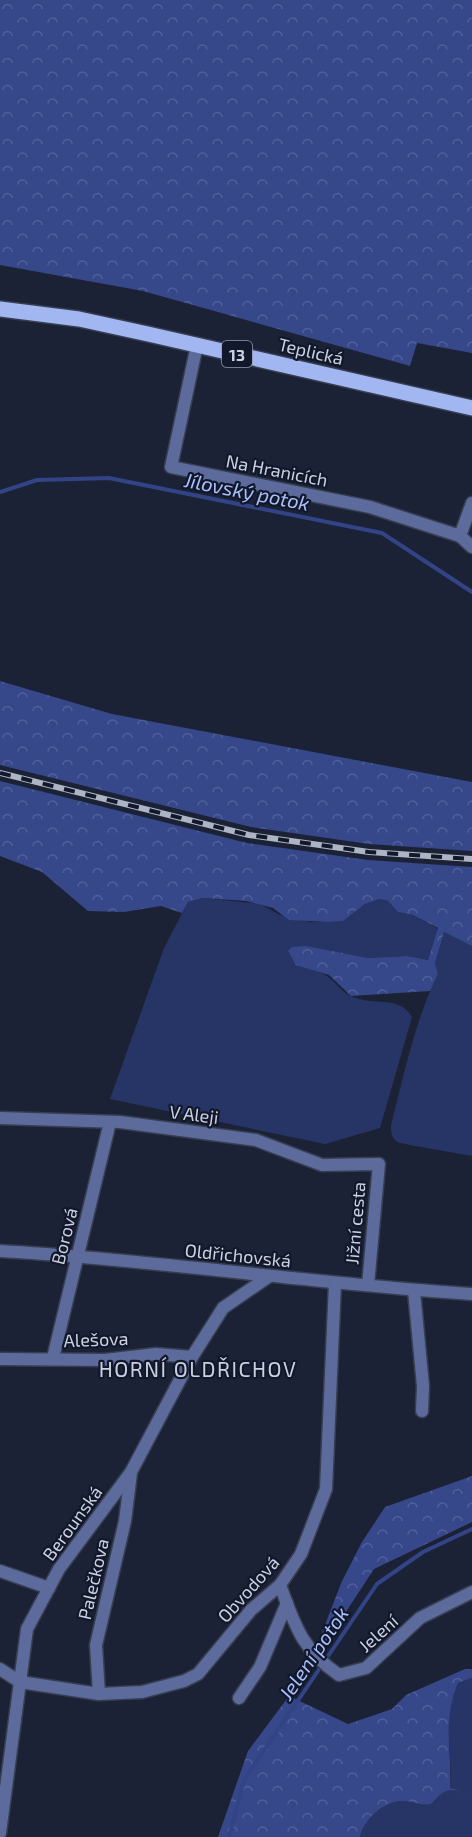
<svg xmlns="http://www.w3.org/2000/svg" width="472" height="1837" font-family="'Exo 2',sans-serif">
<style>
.grass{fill:#273566}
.forest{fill:url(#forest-crowns)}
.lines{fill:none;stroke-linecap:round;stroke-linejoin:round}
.stream{stroke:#324486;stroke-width:4}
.street-casing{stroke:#373e51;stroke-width:15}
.primary-casing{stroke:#373e51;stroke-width:18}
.street{stroke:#5c6b9b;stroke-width:12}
.primary{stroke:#a2b7f2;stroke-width:15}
.rail-casing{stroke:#aeb4c3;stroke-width:6}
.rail{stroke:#12182c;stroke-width:4;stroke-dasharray:11;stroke-linecap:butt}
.labels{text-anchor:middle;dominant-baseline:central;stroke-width:4.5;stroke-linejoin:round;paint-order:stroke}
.shield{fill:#12182c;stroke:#949aa9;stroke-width:1.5}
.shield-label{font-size:16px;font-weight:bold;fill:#ccd1df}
.street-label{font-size:18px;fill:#ccd1df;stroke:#12182c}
.water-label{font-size:20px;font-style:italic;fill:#abbff9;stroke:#12182c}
.quarter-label{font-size:21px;letter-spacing:1.5px;fill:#ccd1df;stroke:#12182c}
</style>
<defs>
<pattern id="forest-crowns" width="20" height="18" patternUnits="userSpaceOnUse" patternTransform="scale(1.5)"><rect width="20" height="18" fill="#36478a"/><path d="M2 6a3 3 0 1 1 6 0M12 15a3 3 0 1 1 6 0" fill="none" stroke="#52609a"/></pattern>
</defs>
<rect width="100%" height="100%" fill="#1b2236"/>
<!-- grass -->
<g class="grass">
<path d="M 203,898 L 260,904 L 280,915 L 310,922 L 329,922 L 343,921 L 365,904 L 380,899 L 388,901 L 398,912 L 413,915 L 438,929 L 428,960 L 407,956 L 368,958 L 307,946 L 317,971 C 334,977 338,990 351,996 C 372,1007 399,994 412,1017 L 380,1128 L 325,1144 L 110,1099 L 164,948 L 188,902 Z"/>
<path d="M 444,932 L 472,946 L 472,1156 C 462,1154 401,1144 397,1142 C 391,1137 391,1131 391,1125 C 404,1075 415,1020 438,974 L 435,963 Z"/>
<path d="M 472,1678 L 472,1837 L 360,1837 C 364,1819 383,1802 402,1801 C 413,1801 421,1805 431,1804 L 441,1792 L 450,1789 C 453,1748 441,1724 458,1683 Z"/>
</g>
<!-- forest -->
<g class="forest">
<path d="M 0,0 L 472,0 L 472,353 L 417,343 L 410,366 L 143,291 L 0,265 Z"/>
<path d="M 0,681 L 112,714 L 472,782 L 472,851 L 369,844 L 251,827 L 0,765 Z"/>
<path d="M 0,781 L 247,843 L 368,860 L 472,867 L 472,946 L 444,932 L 435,963 L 438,974 L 430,991 L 351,996 L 329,975 L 296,965 L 288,951 L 292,947 L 307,946 L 368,958 L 407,956 L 428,960 L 438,928 L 413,915 L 398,912 L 388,901 L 380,899 L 365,904 L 343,921 L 329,922 L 289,920 L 273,908 L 246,901 L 203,898 L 188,902 L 182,913 L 161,906 L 124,912 L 88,911 L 42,872 L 0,856 Z"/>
<path d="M 472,1476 L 472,1522 L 374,1569 L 321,1650 L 318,1643 L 342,1581 L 362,1542 L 385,1507 Z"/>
<path d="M 465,1669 L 472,1669 L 472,1678 L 458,1683 C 442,1722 452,1749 450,1788 L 472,1796 C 449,1788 448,1786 431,1804 C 421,1806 413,1801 402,1801 C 383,1802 364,1819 360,1837 L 218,1837 L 248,1751 L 289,1696 L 348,1724 L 392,1709 L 406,1695 Z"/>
</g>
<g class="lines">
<!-- stream -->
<g class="stream">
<path d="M 0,492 L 37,480 L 109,478 L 382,533 L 472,592"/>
<path d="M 229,1837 L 244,1780 L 377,1584 L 423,1552 L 472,1529"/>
</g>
<defs>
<g id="street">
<path d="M 197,345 L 171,467 L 370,507 L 460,536 L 472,503"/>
<path d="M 460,536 L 472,547"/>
<path d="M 0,1118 L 120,1122 L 256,1140 L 322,1165 L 379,1164 L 368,1285"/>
<path d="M 0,1251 C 158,1260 314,1284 472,1294"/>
<path d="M 414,1291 L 423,1386 L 422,1411"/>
<path d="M 53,1358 L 110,1122"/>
<path d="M 0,1359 L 105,1360 L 156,1354 L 192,1357"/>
<path d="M 0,1571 L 49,1588"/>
<path d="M 280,1585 C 295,1625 301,1649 339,1675 L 366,1668 L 420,1618 L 472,1592"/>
<path d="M 0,1669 L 20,1682 L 99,1694 L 142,1692 L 184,1681 L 198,1674 L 251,1610 L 280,1585 L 301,1554 L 326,1489 L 335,1283"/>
<path d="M 99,1694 L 96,1645 L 125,1521 L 131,1473"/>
<path d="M 239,1698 L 260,1667 L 287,1603"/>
<path d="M 0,1833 L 27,1629 L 59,1569 L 131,1472 L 192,1357 L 223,1308 L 268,1277"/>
</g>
<path id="primary" d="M 0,309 L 79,319 L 148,334 L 472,408"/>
</defs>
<!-- street casing -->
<use href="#street" class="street-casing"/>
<!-- primary casing -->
<use href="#primary" class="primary-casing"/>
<!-- street -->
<use href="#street" class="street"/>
<!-- primary -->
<use href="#primary" class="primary"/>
<defs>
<path id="rail" d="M 0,773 L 249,835 L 369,852 L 472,859"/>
</defs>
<!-- rail casing -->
<use href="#rail" class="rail-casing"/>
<!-- rail -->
<use href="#rail" class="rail"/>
</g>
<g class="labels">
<!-- shield labels -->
<rect class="shield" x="222" y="341" width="30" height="26" rx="4.5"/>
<g class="shield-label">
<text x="237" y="354">13</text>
</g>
<!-- street labels -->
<g class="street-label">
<text transform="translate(311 351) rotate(13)">Teplická</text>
<text transform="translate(277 470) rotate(11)">Na Hranicích</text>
<text transform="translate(194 1114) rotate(7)">V Aleji</text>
<text transform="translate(355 1223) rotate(-85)">Jižní cesta</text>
<text transform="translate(64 1236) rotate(-76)">Borová</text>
<text transform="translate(238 1255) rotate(6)">Oldřichovská</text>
<text transform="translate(96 1339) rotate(-2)">Alešova</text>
<text transform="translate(72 1523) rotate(-54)">Berounská</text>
<text transform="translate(93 1579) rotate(-77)">Palečkova</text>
<text transform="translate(248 1589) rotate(-48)">Obvodová</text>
<text transform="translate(378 1633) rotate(-42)">Jelení</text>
</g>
<!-- water labels -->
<g class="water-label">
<text transform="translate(247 491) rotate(11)">Jílovský potok</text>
<text transform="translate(313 1653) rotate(-56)">Jelení potok</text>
</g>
<!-- quarter labels -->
<g class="quarter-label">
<text x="198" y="1368">HORNÍ OLDŘICHOV</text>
</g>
</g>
</svg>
